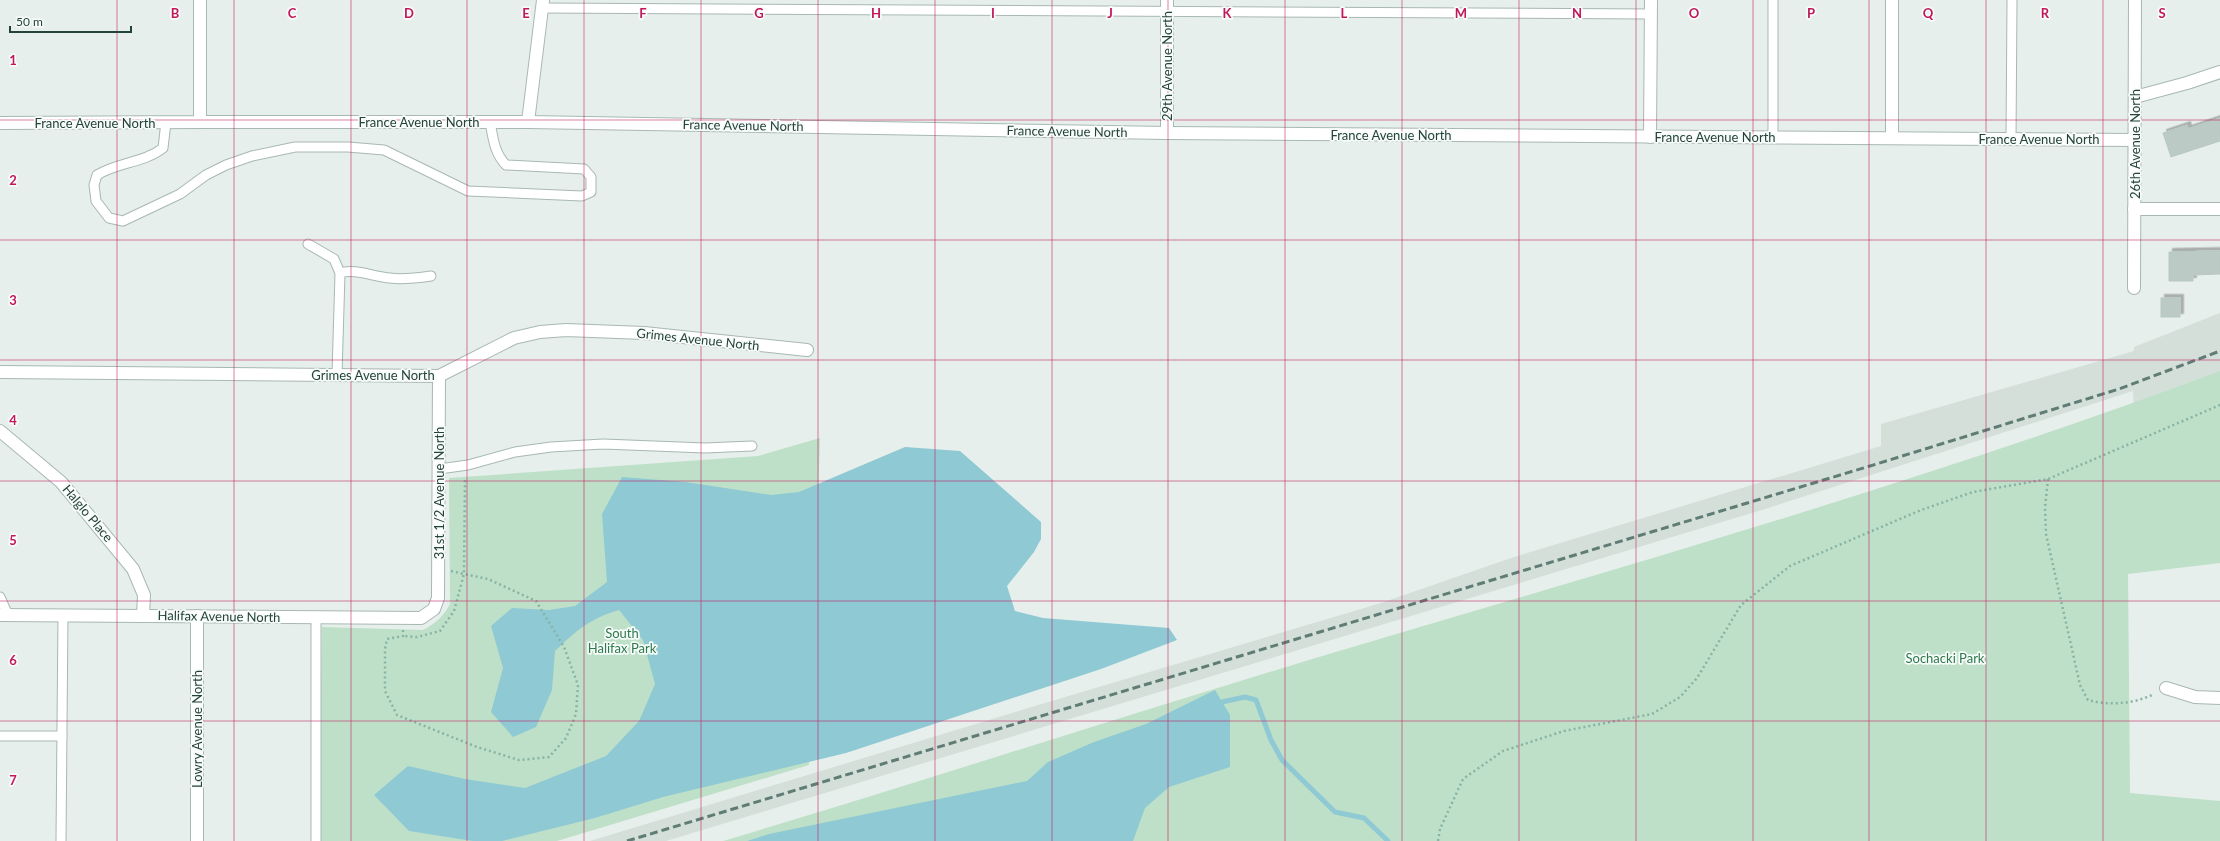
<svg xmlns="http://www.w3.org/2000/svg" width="2220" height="841" font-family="Lato,sans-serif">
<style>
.built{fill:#d4dfda}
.green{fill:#bfe0c8}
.water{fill:#8ec9d4}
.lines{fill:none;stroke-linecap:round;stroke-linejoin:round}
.stream{stroke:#8ec9d4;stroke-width:5}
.building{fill:#bbcac4;stroke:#b8c9c2;filter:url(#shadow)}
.service-casing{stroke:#a8b8b2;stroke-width:11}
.minor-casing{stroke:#a8b8b2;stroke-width:14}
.tertiary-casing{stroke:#a8b8b2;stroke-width:14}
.path{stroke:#86b3a5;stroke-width:2.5;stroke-dasharray:2 3;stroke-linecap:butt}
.service{stroke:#fff;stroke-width:9}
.minor{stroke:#fff;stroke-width:12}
.tertiary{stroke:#fff;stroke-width:12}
.rail{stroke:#5f7d75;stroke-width:3;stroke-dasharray:8 4;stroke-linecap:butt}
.grid{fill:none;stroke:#c2185b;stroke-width:1;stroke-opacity:0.55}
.labels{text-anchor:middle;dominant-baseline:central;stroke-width:3.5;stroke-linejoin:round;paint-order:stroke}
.street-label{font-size:13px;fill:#24423a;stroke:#f7fbf9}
.park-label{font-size:13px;fill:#2d7a4b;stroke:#f7fbf9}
.grid-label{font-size:13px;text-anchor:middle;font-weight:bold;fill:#c2185b;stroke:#f7fbf9;stroke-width:3.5;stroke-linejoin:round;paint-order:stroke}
</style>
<defs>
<filter id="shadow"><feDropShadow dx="3.5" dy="-3.5" stdDeviation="0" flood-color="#0004"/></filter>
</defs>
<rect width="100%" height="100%" fill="#e6efeb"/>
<!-- built -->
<path class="built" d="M 2220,313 L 2220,391 L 2134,421 L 2133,391 L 1765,509 L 666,841 L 590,841 L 1035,706 L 1381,603 L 1511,558 L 1881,446 L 1881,424 L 2134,351 L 2134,347 Z"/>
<!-- green -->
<g class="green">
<path d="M 2220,371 L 2220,563 L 2128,574 L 2130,793 L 2220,801 L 2220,841 L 723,841 C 934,778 1144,709 1356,646 C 1646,560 1937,477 2220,371 Z"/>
<path d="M 820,438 L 809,765 L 557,841 L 319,841 L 322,627 L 423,630 C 436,623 443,617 450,604 L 449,478 L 758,456 Z"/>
</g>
<!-- water -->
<g class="water">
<path d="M 905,447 L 960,451 L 1041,522 L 1041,539 L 1034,552 L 1007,586 L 1015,611 L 1043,618 L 1169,628 L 1177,640 L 1101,669 L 846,753 L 663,797 L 595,818 L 502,841 L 473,841 L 409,831 L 374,795 L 408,766 L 465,779 L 525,788 L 606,756 L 639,721 L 655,684 L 643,640 L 619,610 C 589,619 577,630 555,651 L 552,690 L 536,727 L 513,737 L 491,712 L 503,668 L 491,626 L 512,608 L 549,610 L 575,606 L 607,582 L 602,514 L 622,477 L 686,482 L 771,495 L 799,492 Z"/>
<path d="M 1215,690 L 1230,715 L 1230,767 L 1169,787 L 1145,808 L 1133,841 L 747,841 L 769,834 L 1027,781 L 1048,762 L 1094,742 L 1146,724 Z"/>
</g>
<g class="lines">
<!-- stream -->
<path class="stream" d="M 1222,702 L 1245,697 L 1256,700 L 1271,740 L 1282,760 L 1335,812 L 1364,818 L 1388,841"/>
</g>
<!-- building -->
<g class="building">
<path d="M 2220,118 L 2220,141 L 2171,157 L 2163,133 L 2187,125 L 2188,129 Z"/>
<path d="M 2220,251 L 2220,274 L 2193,275 L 2193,281 L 2169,281 L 2169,252 Z"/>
<rect x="2161" y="298" width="19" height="19"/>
</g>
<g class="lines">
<defs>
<g id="service">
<path d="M 1773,0 L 1773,138"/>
<path d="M 542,8 L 1651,14"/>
<path d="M 166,122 L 163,148 C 144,163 118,162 97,175 L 94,185 L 96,201 L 109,218 L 123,221 L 180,194 L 206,175 L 226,165 L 252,156 L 295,147 L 348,147 L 384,150 L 468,191 L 582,196 L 591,192 L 591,177 L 584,169 L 506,165 C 494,153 493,137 490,122"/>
<path d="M 2011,139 L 2012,0"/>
<path d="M 308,244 L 334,259 L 340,273"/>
<path d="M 337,375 L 340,273 C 355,268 374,277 390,278 C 403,280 417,278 431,276"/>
<path d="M 439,469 L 468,465 L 515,452 L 551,447 L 603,444 L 705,448 L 752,446"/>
<path d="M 0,597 L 8,615"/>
<path d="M 0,736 L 62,736"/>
<path d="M 61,841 L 63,615"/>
<path d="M 316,841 L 316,617"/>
</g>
<g id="minor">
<path d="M 2135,97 L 2187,83 L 2220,72"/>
<path d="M 200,122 L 528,122 L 1167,133 L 2134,140"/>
<path d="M 528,122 L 543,0"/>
<path d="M 1167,133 L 1167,0"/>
<path d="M 1650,137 L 1651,0"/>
<path d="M 1892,138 L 1892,0"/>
<path d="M 2134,209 L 2220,209"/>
<path d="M 2134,288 L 2135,0"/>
<path d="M 0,372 L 439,376 L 514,338 L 540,332 L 566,330 L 644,333 L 807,350"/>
<path d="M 0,431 L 61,482 L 133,569 L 144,595 L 143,615"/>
<path d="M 0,615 L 421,618 L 434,609 L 438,598 L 439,376"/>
<path d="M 197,616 L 197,841"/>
<path d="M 2166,688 L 2195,697 L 2220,698"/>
</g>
<path id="tertiary" d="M 0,123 L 200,122 L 200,0"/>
</defs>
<!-- service casing -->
<use href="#service" class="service-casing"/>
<!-- minor casing -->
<use href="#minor" class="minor-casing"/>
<!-- tertiary casing -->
<use href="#tertiary" class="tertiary-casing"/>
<!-- path -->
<g class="path">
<path d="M 2048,479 L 2045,507 L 2046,534 L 2080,685 L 2088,700 C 2109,706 2134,704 2154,694"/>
<path d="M 451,571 L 464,574 L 465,478"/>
<path d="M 403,630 L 403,636 L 387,639 L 385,649 L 385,691 L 397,715 L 477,747 L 519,760 L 549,757 L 566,738 L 576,714 L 578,685 L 564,647 L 536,601 L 488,579 L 464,574 L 454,611 L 440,631 L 417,637 L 403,636"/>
<path d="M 1438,841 L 1440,829 L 1463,779 L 1503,751 L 1564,731 L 1652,714 L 1680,697 L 1697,678 L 1741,605 L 1790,566 L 1921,510 L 1973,492 L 2048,479 L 2220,405"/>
</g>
<!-- service -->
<use href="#service" class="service"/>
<!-- minor -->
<use href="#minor" class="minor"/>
<!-- tertiary -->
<use href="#tertiary" class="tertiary"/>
<!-- rail -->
<path class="rail" d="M 627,841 L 1870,466 L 2119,389 L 2220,351"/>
</g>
<!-- grid -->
<path class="grid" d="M 117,0 L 117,841M 234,0 L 234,841M 351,0 L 351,841M 467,0 L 467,841M 584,0 L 584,841M 701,0 L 701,841M 818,0 L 818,841M 935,0 L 935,841M 1052,0 L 1052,841M 1168,0 L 1168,841M 1285,0 L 1285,841M 1402,0 L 1402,841M 1519,0 L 1519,841M 1636,0 L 1636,841M 1753,0 L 1753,841M 1869,0 L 1869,841M 1986,0 L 1986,841M 2103,0 L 2103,841M 0,120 L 2220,120M 0,240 L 2220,240M 0,360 L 2220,360M 0,481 L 2220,481M 0,601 L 2220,601M 0,721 L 2220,721"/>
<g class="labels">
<!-- street labels -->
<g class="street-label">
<text transform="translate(1167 66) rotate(-90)">29th Avenue North</text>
<text x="419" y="122">France Avenue North</text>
<text x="95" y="123">France Avenue North</text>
<text transform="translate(743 125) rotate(1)">France Avenue North</text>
<text transform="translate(1067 131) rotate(1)">France Avenue North</text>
<text x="1391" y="135">France Avenue North</text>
<text x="1715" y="137">France Avenue North</text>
<text x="2039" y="139">France Avenue North</text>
<text transform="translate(2135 144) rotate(-90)">26th Avenue North</text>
<text transform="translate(698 339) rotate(6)">Grimes Avenue North</text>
<text x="373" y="375">Grimes Avenue North</text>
<text transform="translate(439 493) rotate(-90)">31st 1/2 Avenue North</text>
<text transform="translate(88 513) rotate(50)">Halglo Place</text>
<text transform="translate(219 616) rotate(1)">Halifax Avenue North</text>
<text transform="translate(197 729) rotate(-90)">Lowry Avenue North</text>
</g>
<!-- park labels -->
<g class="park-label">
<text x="622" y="633">South<tspan x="622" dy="15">Halifax Park</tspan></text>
<text x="1945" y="658">Sochacki Park</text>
</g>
</g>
<g class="grid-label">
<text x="175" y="18">B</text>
<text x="292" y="18">C</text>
<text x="409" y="18">D</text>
<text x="526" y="18">E</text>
<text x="643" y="18">F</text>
<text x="759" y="18">G</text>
<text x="876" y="18">H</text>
<text x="993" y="18">I</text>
<text x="1110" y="18">J</text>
<text x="1227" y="18">K</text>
<text x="1344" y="18">L</text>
<text x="1461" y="18">M</text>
<text x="1577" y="18">N</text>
<text x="1694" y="18">O</text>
<text x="1811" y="18">P</text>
<text x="1928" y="18">Q</text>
<text x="2045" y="18">R</text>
<text x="2162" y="18">S</text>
<text x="13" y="65">1</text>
<text x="13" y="185">2</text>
<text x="13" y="305">3</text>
<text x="13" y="425">4</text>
<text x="13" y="545">5</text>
<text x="13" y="665">6</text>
<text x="13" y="785">7</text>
</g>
<!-- scale -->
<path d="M10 26v6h121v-6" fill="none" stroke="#24423a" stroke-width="2"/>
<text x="16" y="26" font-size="12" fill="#24423a" stroke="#f7fbf9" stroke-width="3" paint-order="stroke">50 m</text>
</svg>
